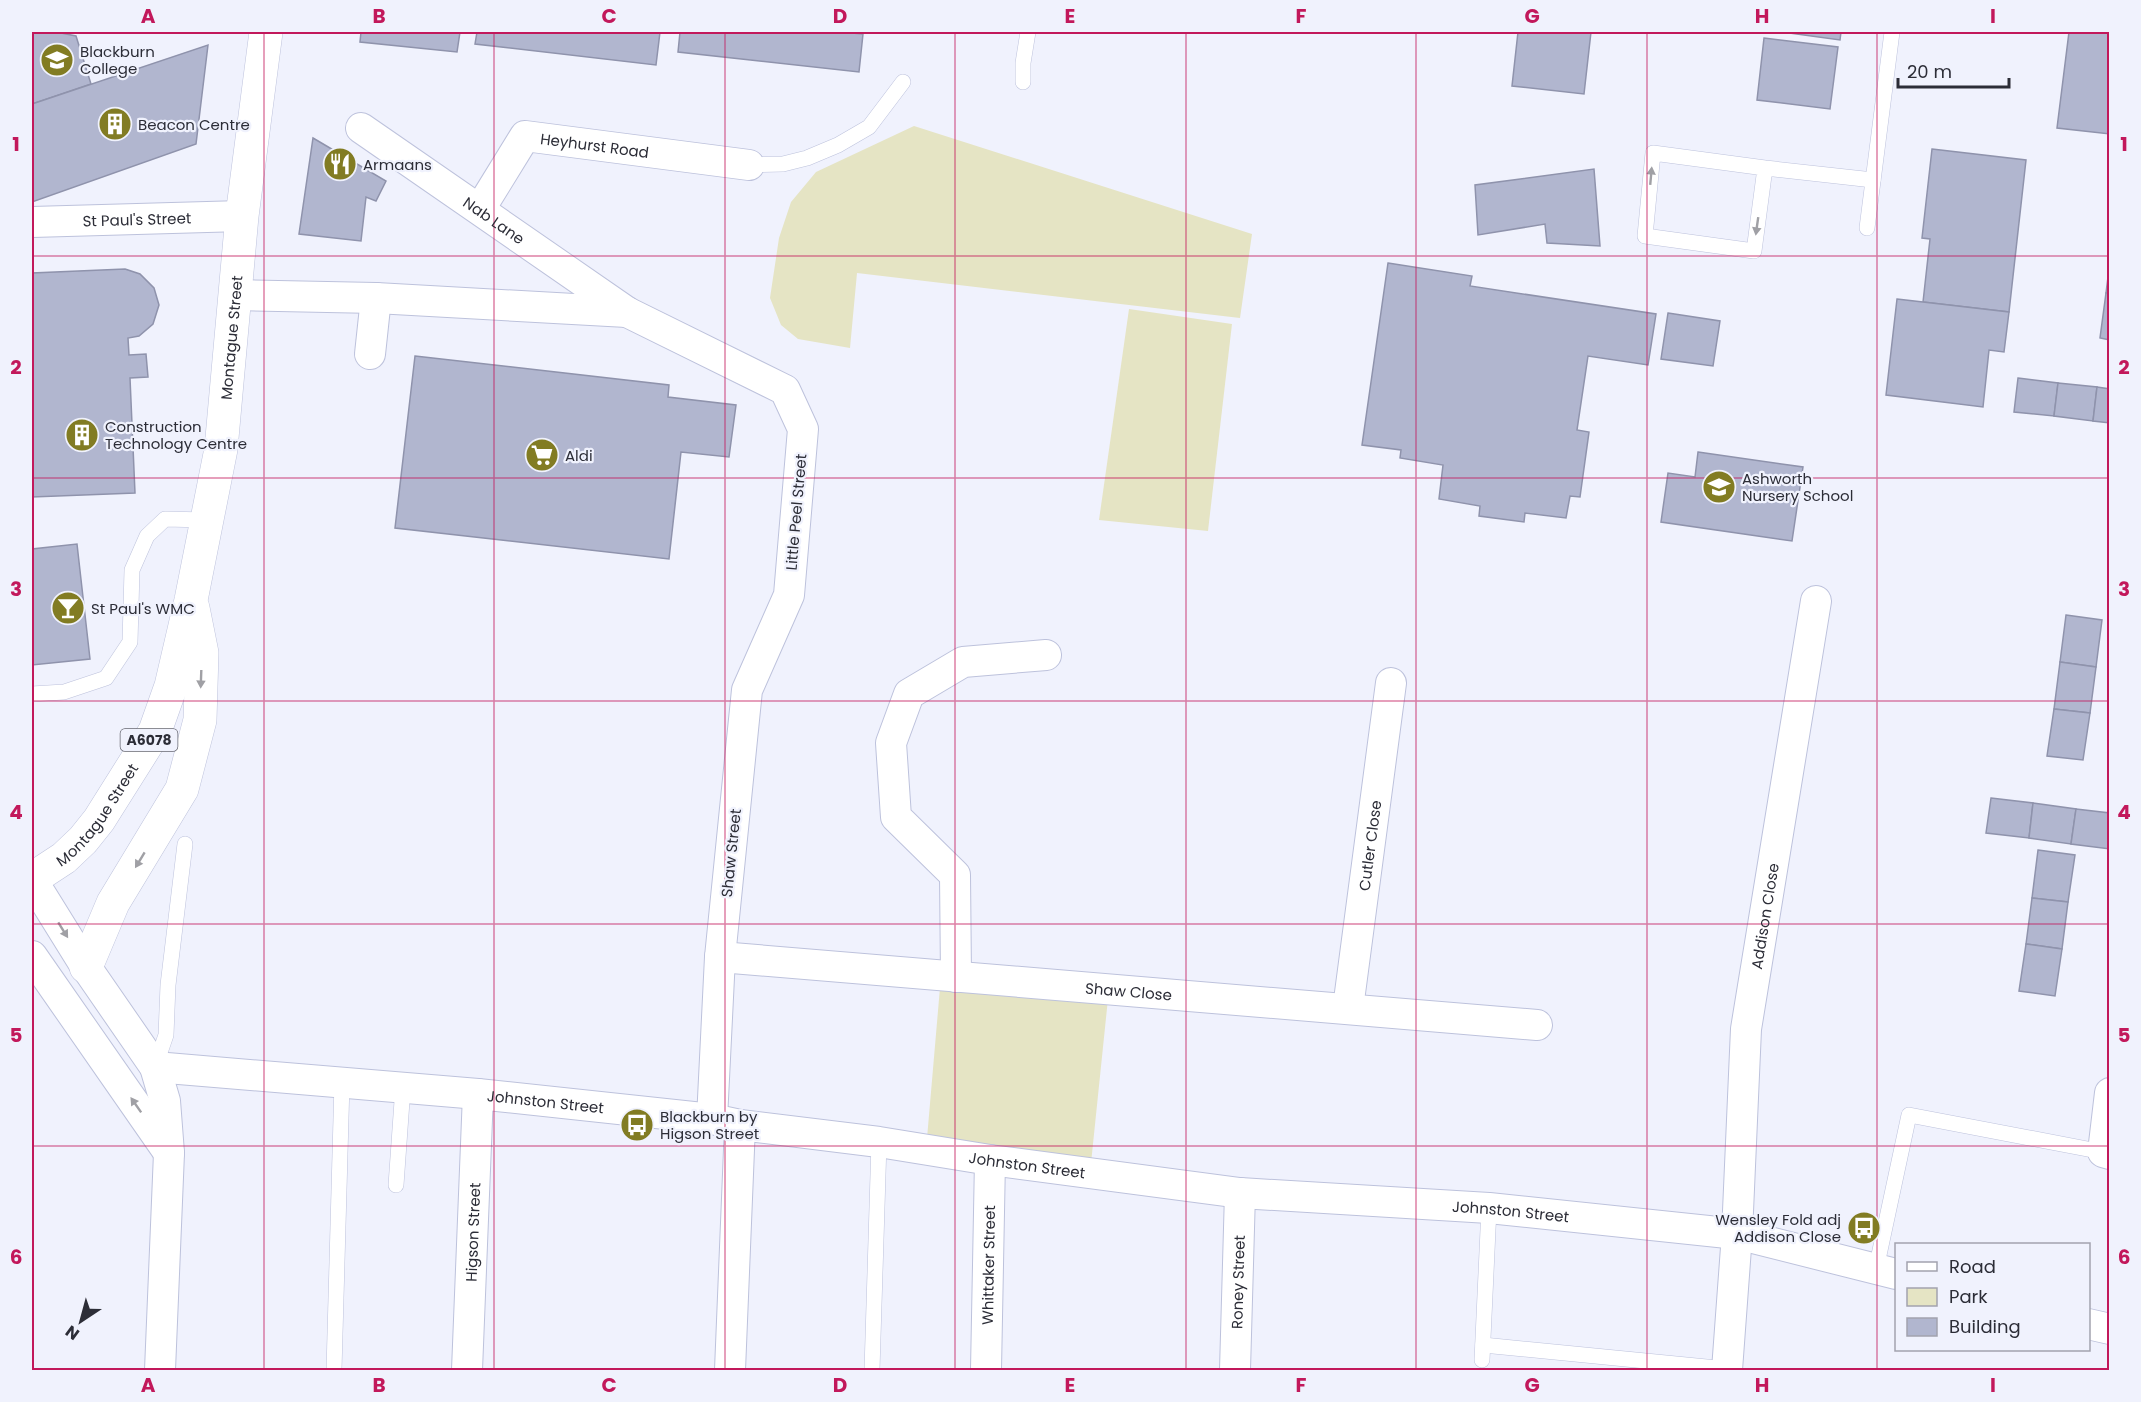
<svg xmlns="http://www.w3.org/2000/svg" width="2141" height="1402" font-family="Poppins,sans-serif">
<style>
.green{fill:#e5e4c4}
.building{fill:#b1b6cf;stroke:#8f93ac;stroke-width:1.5}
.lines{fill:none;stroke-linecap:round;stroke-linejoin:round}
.lane-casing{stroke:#bdc2dc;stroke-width:16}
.street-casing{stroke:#bdc2dc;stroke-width:32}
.highway-casing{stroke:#bdc2dc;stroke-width:34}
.lane{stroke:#fff;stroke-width:15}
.street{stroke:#fff;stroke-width:30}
.highway{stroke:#fff;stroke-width:33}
.oneway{fill:#a0a0a5}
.grid{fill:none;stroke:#c2185b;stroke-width:1.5;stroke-opacity:0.55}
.labels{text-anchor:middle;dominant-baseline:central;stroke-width:4.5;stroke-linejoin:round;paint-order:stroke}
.shield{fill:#f0f2fd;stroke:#676872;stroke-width:1.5}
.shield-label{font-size:14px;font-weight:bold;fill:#2c2d37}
.poi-label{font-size:15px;fill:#2c2d37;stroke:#f0f2fd;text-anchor:start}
.street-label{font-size:15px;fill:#2c2d37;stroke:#f0f2fd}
.neatline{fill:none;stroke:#c2185b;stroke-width:2}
.grid-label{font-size:20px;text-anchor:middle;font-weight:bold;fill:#c2185b}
</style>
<rect width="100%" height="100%" fill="#f0f2fd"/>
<!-- green -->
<g class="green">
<path d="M 914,126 L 1252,234 L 1240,318 L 857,273 L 850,348 L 798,339 L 781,325 L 770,298 L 779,238 L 791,202 L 816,172 Z"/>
<path d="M 1129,309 L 1232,324 L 1208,531 L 1099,520 Z"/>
<path d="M 941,976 L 1109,989 L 1090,1173 L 926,1150 Z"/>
</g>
<!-- building -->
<g class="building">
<path d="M 32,32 L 56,32 L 76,36 L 91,84 L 32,104 Z"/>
<path d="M 361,32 L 460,32 L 457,52 L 360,42 Z"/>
<path d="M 477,32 L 660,32 L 656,65 L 475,44 Z"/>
<path d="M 680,32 L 840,32 L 863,34 L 859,72 L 678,52 Z"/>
<path d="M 1518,32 L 1591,32 L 1584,94 L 1512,86 Z"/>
<path d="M 1790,32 L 1841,32 L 1840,40 L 1789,33 Z"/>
<path d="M 2069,32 L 2110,32 L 2110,134 L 2057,128 Z"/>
<path d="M 1764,38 L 1838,47 L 1830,109 L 1757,100 Z"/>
<path d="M 208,45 L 196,144 L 32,202 L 32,104 Z"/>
<path d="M 313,138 L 386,181 L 376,201 L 366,197 L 361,241 L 299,234 Z"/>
<path d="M 1932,149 L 2026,160 L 2009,312 L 1923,302 L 1930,239 L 1922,238 Z"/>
<path d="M 1594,169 L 1600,246 L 1547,243 L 1545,224 L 1478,235 L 1475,185 Z"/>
<path d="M 2110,261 L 2110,293 L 2106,293 Z"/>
<path d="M 1388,263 L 1472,276 L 1470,286 L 1656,314 L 1648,365 L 1588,356 L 1577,430 L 1589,432 L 1580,497 L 1570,496 L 1566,518 L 1525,513 L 1524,522 L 1479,516 L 1480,506 L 1439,499 L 1443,465 L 1400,458 L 1401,450 L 1362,445 Z"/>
<path d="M 125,269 L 140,274 L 154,288 L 159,305 L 153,324 L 139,336 L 128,338 L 129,355 L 146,354 L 148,377 L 130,378 L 135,493 L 32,497 L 32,273 Z"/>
<path d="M 2106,293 L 2110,293 L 2110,340 L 2100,338 Z"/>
<path d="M 1897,299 L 2009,312 L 2004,352 L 1989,350 L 1983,407 L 1886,395 Z"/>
<path d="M 1668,313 L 1720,321 L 1713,366 L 1661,359 Z"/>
<path d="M 415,356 L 669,385 L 668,397 L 736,405 L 729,457 L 681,452 L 669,559 L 395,528 Z"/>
<path d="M 2018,378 L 2058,383 L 2054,416 L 2014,412 Z"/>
<path d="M 2058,383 L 2097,387 L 2093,421 L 2054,416 Z"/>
<path d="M 2097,387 L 2110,389 L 2110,423 L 2093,421 Z"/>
<path d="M 1698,452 L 1803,467 L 1792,541 L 1661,522 L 1668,473 L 1695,477 Z"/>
<path d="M 77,544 L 90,659 L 32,665 L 32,549 Z"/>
<path d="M 2066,615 L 2102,620 L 2096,667 L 2060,662 Z"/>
<path d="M 2060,662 L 2096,667 L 2090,713 L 2054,709 Z"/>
<path d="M 2054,709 L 2090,713 L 2083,760 L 2047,756 Z"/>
<path d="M 1991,798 L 2033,803 L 2029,838 L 1986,833 Z"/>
<path d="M 2033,803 L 2076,809 L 2071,844 L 2029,838 Z"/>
<path d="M 2076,809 L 2110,813 L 2110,849 L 2071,844 Z"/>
<path d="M 2038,850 L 2075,855 L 2068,902 L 2032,898 Z"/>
<path d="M 2032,898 L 2068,902 L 2062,949 L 2026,944 Z"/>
<path d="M 2026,944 L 2062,949 L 2055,996 L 2019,991 Z"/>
</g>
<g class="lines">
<defs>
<g id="lane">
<path d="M 1023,82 L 1023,63 L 1028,32"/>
<path d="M 749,165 L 783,164 L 807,158 L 838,145 L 869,127 L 903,82"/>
<path d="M 1765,168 L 1754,251 L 1645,236 L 1653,153 L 1765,168 L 1873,180"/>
<path d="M 1867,228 L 1892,32"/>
<path d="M 32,694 L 64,692 L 106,678 L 130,642 L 132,570 L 147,536 L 165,519 L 206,520"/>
<path d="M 155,1067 L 166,1035 L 168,985 L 185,844"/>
<path d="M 396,1185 L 403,1087"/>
<path d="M 1876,1269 L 1909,1115 L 2103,1152"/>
<path d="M 1483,1345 L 1727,1369"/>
<path d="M 1482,1360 L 1489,1208"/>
<path d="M 334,1370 L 342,1082"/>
<path d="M 872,1370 L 879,1142"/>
</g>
<g id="street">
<path id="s1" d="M 361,128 L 627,312 L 785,390 L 803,429 L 789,595 L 747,690 L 720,957 L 712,1119"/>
<path id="s2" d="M 480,209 L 525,136 L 749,165"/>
<path id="s3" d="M 32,222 L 242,216"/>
<path d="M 235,295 L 376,298 L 627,312"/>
<path d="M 370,354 L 376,298"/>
<path d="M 32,880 L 86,967 L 155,1067 L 165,1101 L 169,1153 L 160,1370"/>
<path d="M 32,956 L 169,1153"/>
<path id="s4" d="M 720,957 L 1537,1025"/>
<path d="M 956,977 L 955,875 L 896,817 L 891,743 L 909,694 L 963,662 L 1046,655"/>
<path id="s5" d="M 1348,1008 L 1391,683"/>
<path id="s6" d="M 155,1067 L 478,1094 L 712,1119 L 740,1125 L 879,1142 L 990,1160 L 1240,1193 L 1489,1208 L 1737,1234 L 1896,1274"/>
<path d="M 2110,1093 L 2103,1152 L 2110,1154"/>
<path d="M 2088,1324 L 2110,1329"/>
<path id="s7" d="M 467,1370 L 478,1094"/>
<path d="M 730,1370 L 740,1125"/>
<path id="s8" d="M 986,1370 L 990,1160"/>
<path id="s9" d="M 1235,1370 L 1240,1193"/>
<path id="s10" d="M 1727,1370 L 1737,1234 L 1746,1029 L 1816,601"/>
</g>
<g id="highway">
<path id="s11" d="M 32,879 L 64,858 L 83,840 L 99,820 L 155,731 L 171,686 L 191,600 L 221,449 L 242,216 L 266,32"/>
<path d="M 86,967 L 113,903 L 182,789 L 200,720 L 202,653 L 193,608"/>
</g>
</defs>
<!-- lane casing -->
<use href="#lane" class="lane-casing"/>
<!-- street casing -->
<use href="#street" class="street-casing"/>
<!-- highway casing -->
<use href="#highway" class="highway-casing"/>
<!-- lane -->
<use href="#lane" class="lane"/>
<!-- street -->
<use href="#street" class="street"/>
<!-- highway -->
<use href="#highway" class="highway"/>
</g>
<!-- one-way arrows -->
<defs><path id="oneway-solid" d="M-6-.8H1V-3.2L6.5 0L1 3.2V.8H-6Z" transform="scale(1.5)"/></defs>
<g class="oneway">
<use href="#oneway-solid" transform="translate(1651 176) rotate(-85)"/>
<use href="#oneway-solid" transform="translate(1757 226) rotate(98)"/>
<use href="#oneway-solid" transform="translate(201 679) rotate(92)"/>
<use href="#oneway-solid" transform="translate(140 860) rotate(121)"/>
<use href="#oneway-solid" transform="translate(63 930) rotate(58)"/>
<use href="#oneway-solid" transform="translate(136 1105) rotate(-125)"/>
</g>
<!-- grid -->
<path class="grid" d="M 264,32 L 264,1370M 494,32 L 494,1370M 725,32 L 725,1370M 955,32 L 955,1370M 1186,32 L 1186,1370M 1416,32 L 1416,1370M 1647,32 L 1647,1370M 1877,32 L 1877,1370M 32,256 L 2110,256M 32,478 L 2110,478M 32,701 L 2110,701M 32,924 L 2110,924M 32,1146 L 2110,1146"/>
<!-- icons -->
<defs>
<symbol id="university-disc" viewBox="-11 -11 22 22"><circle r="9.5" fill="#827c23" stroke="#f0f2fd"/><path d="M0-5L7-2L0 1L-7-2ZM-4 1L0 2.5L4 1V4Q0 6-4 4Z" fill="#fff"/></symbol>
<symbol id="building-disc" viewBox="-11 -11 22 22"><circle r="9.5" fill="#827c23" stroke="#f0f2fd"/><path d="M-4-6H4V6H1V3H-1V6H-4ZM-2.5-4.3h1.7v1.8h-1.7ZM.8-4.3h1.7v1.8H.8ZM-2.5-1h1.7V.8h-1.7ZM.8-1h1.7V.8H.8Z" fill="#fff"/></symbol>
<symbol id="restaurant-disc" viewBox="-11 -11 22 22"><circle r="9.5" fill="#827c23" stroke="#f0f2fd"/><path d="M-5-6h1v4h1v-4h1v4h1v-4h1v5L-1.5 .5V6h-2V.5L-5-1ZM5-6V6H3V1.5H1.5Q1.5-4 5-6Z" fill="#fff"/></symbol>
<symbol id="supermarket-disc" viewBox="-11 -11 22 22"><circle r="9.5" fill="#827c23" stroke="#f0f2fd"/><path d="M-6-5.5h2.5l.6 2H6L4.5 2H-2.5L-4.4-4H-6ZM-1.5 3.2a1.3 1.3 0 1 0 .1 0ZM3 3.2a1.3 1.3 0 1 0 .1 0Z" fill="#fff"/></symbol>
<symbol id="school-disc" viewBox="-11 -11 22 22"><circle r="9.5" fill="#827c23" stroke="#f0f2fd"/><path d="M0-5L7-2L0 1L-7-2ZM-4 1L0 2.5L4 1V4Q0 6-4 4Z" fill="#fff"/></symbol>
<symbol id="bar-disc" viewBox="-11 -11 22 22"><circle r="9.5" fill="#827c23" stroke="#f0f2fd"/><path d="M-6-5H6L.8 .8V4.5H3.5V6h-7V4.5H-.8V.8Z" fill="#fff"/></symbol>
<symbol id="bus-disc" viewBox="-11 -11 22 22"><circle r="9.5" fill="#827c23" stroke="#f0f2fd"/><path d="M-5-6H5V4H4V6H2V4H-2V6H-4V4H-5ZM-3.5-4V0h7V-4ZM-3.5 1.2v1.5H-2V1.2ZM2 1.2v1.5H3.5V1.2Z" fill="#fff"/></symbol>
</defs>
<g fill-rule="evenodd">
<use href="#university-disc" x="38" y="41" width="38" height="38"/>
<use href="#building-disc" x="96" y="105" width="38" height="38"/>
<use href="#restaurant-disc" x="321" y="145" width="38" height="38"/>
<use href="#building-disc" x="63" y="416" width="38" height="38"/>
<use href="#supermarket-disc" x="523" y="436" width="38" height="38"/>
<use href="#school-disc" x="1700" y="468" width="38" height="38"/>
<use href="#bar-disc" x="49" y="589" width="38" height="38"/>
<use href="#bus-disc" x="618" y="1106" width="38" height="38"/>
<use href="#bus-disc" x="1845" y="1209" width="38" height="38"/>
</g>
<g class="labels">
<!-- shield labels -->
<rect class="shield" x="120.5" y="729" width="57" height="22" rx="4.5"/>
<g class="shield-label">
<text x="149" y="740">A6078</text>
</g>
<!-- poi labels -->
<g class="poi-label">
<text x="80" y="51">Blackburn<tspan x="80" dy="17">College</tspan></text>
<text x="138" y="124">Beacon Centre</text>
<text x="363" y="164">Armaans</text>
<text x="105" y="426">Construction<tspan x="105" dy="17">Technology Centre</tspan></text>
<text x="565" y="455">Aldi</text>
<text x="1742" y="478">Ashworth<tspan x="1742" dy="17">Nursery School</tspan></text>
<text x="91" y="608">St Paul's WMC</text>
<text x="660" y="1116">Blackburn by<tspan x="660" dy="17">Higson Street</tspan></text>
<text x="1841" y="1219" text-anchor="end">Wensley Fold adj<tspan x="1841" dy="17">Addison Close</tspan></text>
</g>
<!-- street labels -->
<g class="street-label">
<text stroke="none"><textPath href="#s2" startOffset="156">Heyhurst Road</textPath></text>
<text stroke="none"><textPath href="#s3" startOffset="105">St Paul's Street</textPath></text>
<text stroke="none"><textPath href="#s1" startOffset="162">Nab Lane</textPath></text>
<text stroke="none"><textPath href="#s11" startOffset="597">Montague Street</textPath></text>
<text transform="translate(796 512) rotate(-85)">Little Peel Street</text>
<text stroke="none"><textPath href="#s11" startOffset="93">Montague Street</textPath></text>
<text stroke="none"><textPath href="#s5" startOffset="164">Cutler Close</textPath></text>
<text transform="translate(731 853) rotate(-84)">Shaw Street</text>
<text stroke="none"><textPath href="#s10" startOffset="456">Addison Close</textPath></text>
<text stroke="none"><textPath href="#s4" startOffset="410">Shaw Close</textPath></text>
<text stroke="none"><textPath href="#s6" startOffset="392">Johnston Street</textPath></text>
<text stroke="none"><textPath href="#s6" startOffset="878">Johnston Street</textPath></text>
<text stroke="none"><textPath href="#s6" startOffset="1364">Johnston Street</textPath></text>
<text stroke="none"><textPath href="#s7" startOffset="138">Higson Street</textPath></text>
<text stroke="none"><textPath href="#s8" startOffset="105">Whittaker Street</textPath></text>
<text stroke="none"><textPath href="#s9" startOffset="88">Roney Street</textPath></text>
</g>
</g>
<!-- border -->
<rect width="2141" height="1402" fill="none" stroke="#f0f2fd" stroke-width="66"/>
<!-- legend -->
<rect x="1895" y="1243" width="195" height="108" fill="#f0f2fd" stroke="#a2a3ae" stroke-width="1.5"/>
<rect x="1907" y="1262" width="30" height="9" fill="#ffffff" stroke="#a2a3ae" stroke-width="1.5"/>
<text x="1949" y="1273" font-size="18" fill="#2c2d37">Road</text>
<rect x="1907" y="1288" width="30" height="18" fill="#e5e4c4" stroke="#a2a3ae" stroke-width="1.5"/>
<text x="1949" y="1303" font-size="18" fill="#2c2d37">Park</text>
<rect x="1907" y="1318" width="30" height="18" fill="#b1b6cf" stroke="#a2a3ae" stroke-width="1.5"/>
<text x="1949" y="1333" font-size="18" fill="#2c2d37">Building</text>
<!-- north arrow -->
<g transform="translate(81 1321) rotate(216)" stroke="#f0f2fd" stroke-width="4.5" paint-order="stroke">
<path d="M0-4.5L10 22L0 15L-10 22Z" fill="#2c2d37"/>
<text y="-9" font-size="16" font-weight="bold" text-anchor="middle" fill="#2c2d37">N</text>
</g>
<!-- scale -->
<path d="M1898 78v9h111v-9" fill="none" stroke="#2c2d37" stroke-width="3"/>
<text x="1907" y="78" font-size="18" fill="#2c2d37" stroke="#f0f2fd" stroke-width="4.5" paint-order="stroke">20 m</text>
<rect x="33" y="33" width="2075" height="1336" class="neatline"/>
<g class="grid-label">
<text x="148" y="23">A</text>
<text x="379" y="23">B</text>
<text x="609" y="23">C</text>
<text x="840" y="23">D</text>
<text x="1070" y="23">E</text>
<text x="1301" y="23">F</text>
<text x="1532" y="23">G</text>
<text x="1762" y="23">H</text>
<text x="1993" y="23">I</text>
<text x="16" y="151">1</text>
<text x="2124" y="151">1</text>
<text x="16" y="374">2</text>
<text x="2124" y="374">2</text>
<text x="16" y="596">3</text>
<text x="2124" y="596">3</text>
<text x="16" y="819">4</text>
<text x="2124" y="819">4</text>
<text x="16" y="1042">5</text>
<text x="2124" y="1042">5</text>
<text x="16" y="1264">6</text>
<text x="2124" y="1264">6</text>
<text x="148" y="1392">A</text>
<text x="379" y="1392">B</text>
<text x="609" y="1392">C</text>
<text x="840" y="1392">D</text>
<text x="1070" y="1392">E</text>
<text x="1301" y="1392">F</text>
<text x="1532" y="1392">G</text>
<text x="1762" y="1392">H</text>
<text x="1993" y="1392">I</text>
</g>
</svg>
